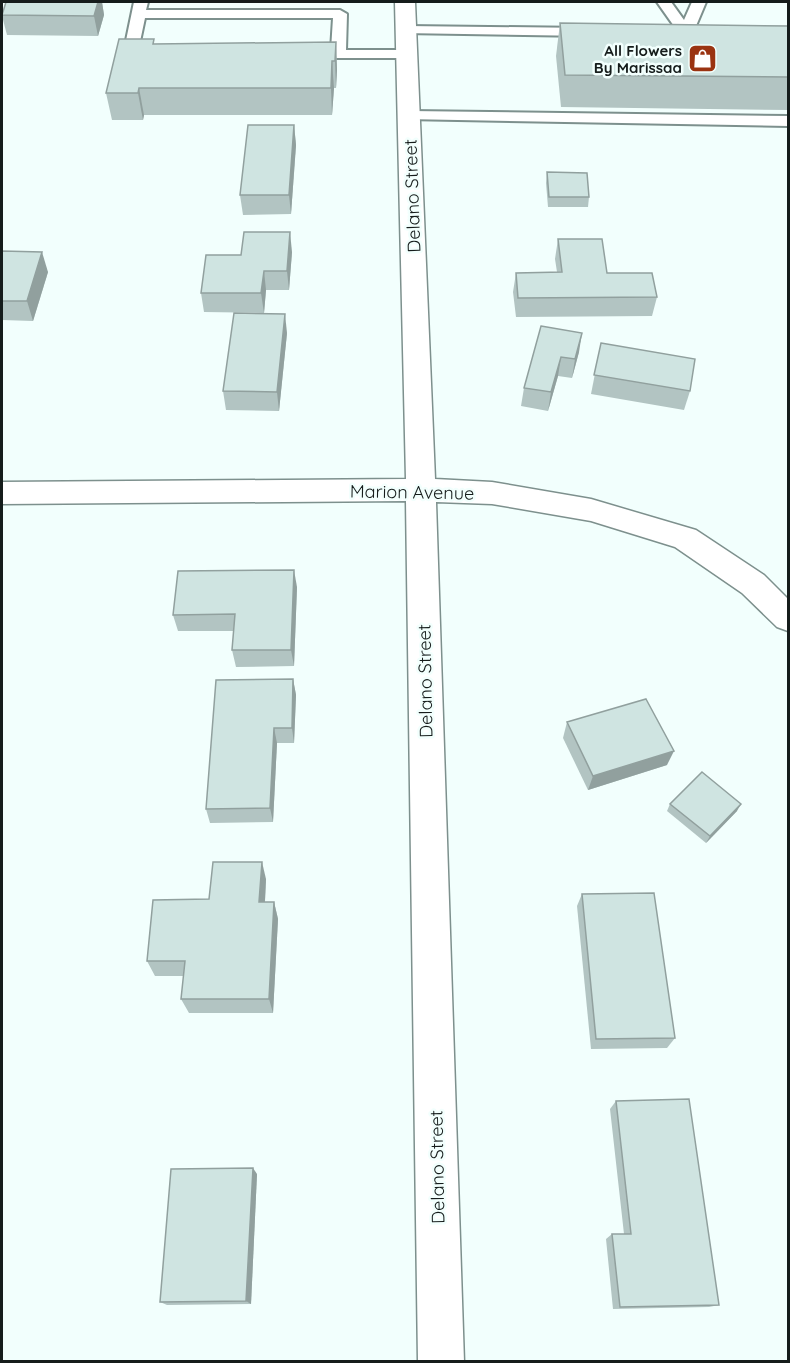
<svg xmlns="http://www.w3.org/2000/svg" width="790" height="1363" font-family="Quicksand,sans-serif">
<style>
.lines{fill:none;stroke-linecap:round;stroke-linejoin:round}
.lane-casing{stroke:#7d908d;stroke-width:4}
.street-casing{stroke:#7d908d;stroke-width:3}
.lane{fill:#fff;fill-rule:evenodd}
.street{fill:#fff;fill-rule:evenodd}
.wall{fill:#b2c4c2}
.shaded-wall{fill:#91a09e}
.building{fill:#cfe4e1;stroke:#91a09e;stroke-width:1.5}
.labels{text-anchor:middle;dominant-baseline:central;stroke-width:5;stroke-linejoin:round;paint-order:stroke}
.far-poi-label{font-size:15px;font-weight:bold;fill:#151c1b;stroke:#f2fffd;text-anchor:end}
.street-label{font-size:18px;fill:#151c1b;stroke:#f2fffd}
</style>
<rect width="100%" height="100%" fill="#f2fffd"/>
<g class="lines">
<defs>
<g id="lane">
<path d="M 134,2 L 148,2 L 146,10 L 340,10 L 347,14 L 346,50 L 408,50 L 415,54 L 408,58 L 302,58 L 300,55 L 302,52 L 331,50 L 333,18 L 145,18 L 138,51 L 147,52 L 149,55 C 144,62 128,62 123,55 Z"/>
<path d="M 657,2 L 671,2 L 684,20 L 692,2 L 706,2 L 693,33 L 686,37 L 681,36 Z"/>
<path d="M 407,26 L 588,28 L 595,32 L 588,36 L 402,33 L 400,30 Z"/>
<path d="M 410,111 L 788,116 L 788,126 L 405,119 L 402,116 Z"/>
</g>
<path id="street" d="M 395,2 L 415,2 L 435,479 L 492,482 L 591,499 L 696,530 L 764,575 L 788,599 L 788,631 L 777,627 L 742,593 L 675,547 L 591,521 L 492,504 L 436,502 L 464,1362 L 418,1362 L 406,501 L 2,504 L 2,482 L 406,479 Z"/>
</defs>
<!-- lane casing -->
<use href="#lane" class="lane-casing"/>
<!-- street casing -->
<use href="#street" class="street-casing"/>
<!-- lane -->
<use href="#lane" class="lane"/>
<!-- street -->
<use href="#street" class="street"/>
</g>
<!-- wall -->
<g class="wall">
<path d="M 6,2 L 102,2 L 104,15 L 98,36 L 7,35 L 2,16 Z"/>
<path d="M 560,23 L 789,26 L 789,110 L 561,107 L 556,56 Z"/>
<path d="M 336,42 L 337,70 L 336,88 L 334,88 L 332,115 L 144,115 L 143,120 L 112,120 L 106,93 L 155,44 Z"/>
<path d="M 294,125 L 296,145 L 291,214 L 243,215 L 240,195 Z"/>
<path d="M 547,172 L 589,197 L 588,207 L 548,207 L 546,183 Z"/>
<path d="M 558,239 L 607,273 L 657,297 L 652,316 L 516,317 L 513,292 L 516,273 L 557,272 L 555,259 Z"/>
<path d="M 2,251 L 48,272 L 33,321 L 2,320 Z"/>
<path d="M 292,252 L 289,290 L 266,290 L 264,313 L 204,312 L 201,293 L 241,255 Z"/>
<path d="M 541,326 L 579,352 L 572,378 L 558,376 L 548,411 L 521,406 L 524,388 Z"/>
<path d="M 287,333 L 279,411 L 226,410 L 223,391 Z"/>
<path d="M 601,343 L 690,391 L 684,410 L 591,394 Z"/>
<path d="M 297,587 L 294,666 L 236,667 L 232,650 L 234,631 L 178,631 L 173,615 Z"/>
<path d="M 293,679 L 296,695 L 294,743 L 277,743 L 273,822 L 210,823 L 206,809 Z"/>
<path d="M 567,722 L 667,765 L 588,790 L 563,738 Z"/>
<path d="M 670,804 L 737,811 L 706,843 L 667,811 Z"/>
<path d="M 266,879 L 265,902 L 274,902 L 278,919 L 273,1013 L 189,1013 L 181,999 L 184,976 L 155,976 L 147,961 L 209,899 Z"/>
<path d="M 582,894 L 675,1038 L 667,1048 L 591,1049 L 577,906 Z"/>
<path d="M 616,1101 L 719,1305 L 709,1307 L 613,1309 L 606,1239 L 612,1234 L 624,1234 L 610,1109 Z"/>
<path d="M 257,1174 L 251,1304 L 167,1305 L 160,1302 Z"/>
</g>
<!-- shaded-wall -->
<g class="shaded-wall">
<path d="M 98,2 L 102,2 L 104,15 L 98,36 L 94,16 Z"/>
<path d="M 336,42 L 337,70 L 336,88 L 335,61 Z"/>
<path d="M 332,61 L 334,88 L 332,115 L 331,88 Z"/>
<path d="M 139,88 L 144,115 L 143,120 L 138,93 Z"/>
<path d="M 294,125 L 296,145 L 291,214 L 289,195 Z"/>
<path d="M 290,232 L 292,252 L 289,290 L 287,271 Z"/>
<path d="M 42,252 L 48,272 L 33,321 L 27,301 Z"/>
<path d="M 264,271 L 266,290 L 264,313 L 261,293 Z"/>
<path d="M 285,314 L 287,333 L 279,411 L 277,392 Z"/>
<path d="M 582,333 L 579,352 L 572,378 L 575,359 Z"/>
<path d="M 561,357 L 558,376 L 548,411 L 551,392 Z"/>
<path d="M 294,570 L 297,587 L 294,666 L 291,650 Z"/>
<path d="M 293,679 L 296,695 L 294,743 L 292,728 Z"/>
<path d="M 274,728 L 277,743 L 273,822 L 270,808 Z"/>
<path d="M 674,751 L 667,765 L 588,790 L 593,776 Z"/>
<path d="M 741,804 L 737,811 L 706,843 L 710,836 Z"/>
<path d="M 262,862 L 266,879 L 264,919 L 259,902 Z"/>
<path d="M 274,902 L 278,919 L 273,1013 L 269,999 Z"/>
<path d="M 253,1168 L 257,1174 L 251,1304 L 246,1301 Z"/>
</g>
<!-- building -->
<g class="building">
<path d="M 6,2 L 98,2 L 94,16 L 2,15 Z"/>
<path d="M 560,23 L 789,26 L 789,77 L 565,75 Z"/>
<path d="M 119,39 L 154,39 L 153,44 L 336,42 L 335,61 L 332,61 L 331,88 L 139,88 L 138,93 L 106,93 Z"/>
<path d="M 248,125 L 294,125 L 289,195 L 240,195 Z"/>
<path d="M 547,172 L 587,173 L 589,197 L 549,197 Z"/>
<path d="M 244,232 L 290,232 L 287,271 L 264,271 L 261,293 L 201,293 L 206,255 L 241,255 Z"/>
<path d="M 558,239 L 602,239 L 607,273 L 652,273 L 657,297 L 518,298 L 516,273 L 562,272 Z"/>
<path d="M 2,251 L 42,252 L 27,301 L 2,301 Z"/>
<path d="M 234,313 L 285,314 L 277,392 L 223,391 Z"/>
<path d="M 541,326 L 582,333 L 575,359 L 561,357 L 551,392 L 524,388 Z"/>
<path d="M 601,343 L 695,359 L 690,391 L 594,375 Z"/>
<path d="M 294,570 L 291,650 L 232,650 L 235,614 L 173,615 L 178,571 Z"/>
<path d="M 293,679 L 292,728 L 274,728 L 270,808 L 206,809 L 216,680 Z"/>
<path d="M 646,699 L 674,751 L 593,776 L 567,722 Z"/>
<path d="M 702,772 L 741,804 L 710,836 L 670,804 Z"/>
<path d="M 213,862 L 262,862 L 259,902 L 274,902 L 269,999 L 181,999 L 185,961 L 147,961 L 153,900 L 209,899 Z"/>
<path d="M 654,893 L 675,1038 L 596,1039 L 582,894 Z"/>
<path d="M 689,1099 L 719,1305 L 620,1307 L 612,1234 L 631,1234 L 616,1101 Z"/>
<path d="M 253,1168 L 246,1301 L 160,1302 L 171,1169 Z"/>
</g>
<!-- icons -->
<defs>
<symbol id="shop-square" viewBox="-11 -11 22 22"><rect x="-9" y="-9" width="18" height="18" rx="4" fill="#9a3311" stroke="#f2fffd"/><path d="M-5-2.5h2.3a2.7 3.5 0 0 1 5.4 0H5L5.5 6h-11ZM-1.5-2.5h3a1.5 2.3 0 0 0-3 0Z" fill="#fff"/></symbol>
</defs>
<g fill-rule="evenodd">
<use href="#shop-square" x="686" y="42" width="33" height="33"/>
</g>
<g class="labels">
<!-- far-poi labels -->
<g class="far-poi-label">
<text x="682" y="50">All Flowers<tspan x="682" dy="17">By Marissaa</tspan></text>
</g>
<!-- street labels -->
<g class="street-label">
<text transform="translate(412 196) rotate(-92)">Delano Street</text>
<text transform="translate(412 492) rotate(1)">Marion Avenue</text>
<text transform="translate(425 681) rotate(-91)">Delano Street</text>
<text transform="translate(437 1167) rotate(-91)">Delano Street</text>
</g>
</g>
<!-- border -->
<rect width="790" height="1363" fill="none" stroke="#151c1b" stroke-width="6"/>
</svg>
